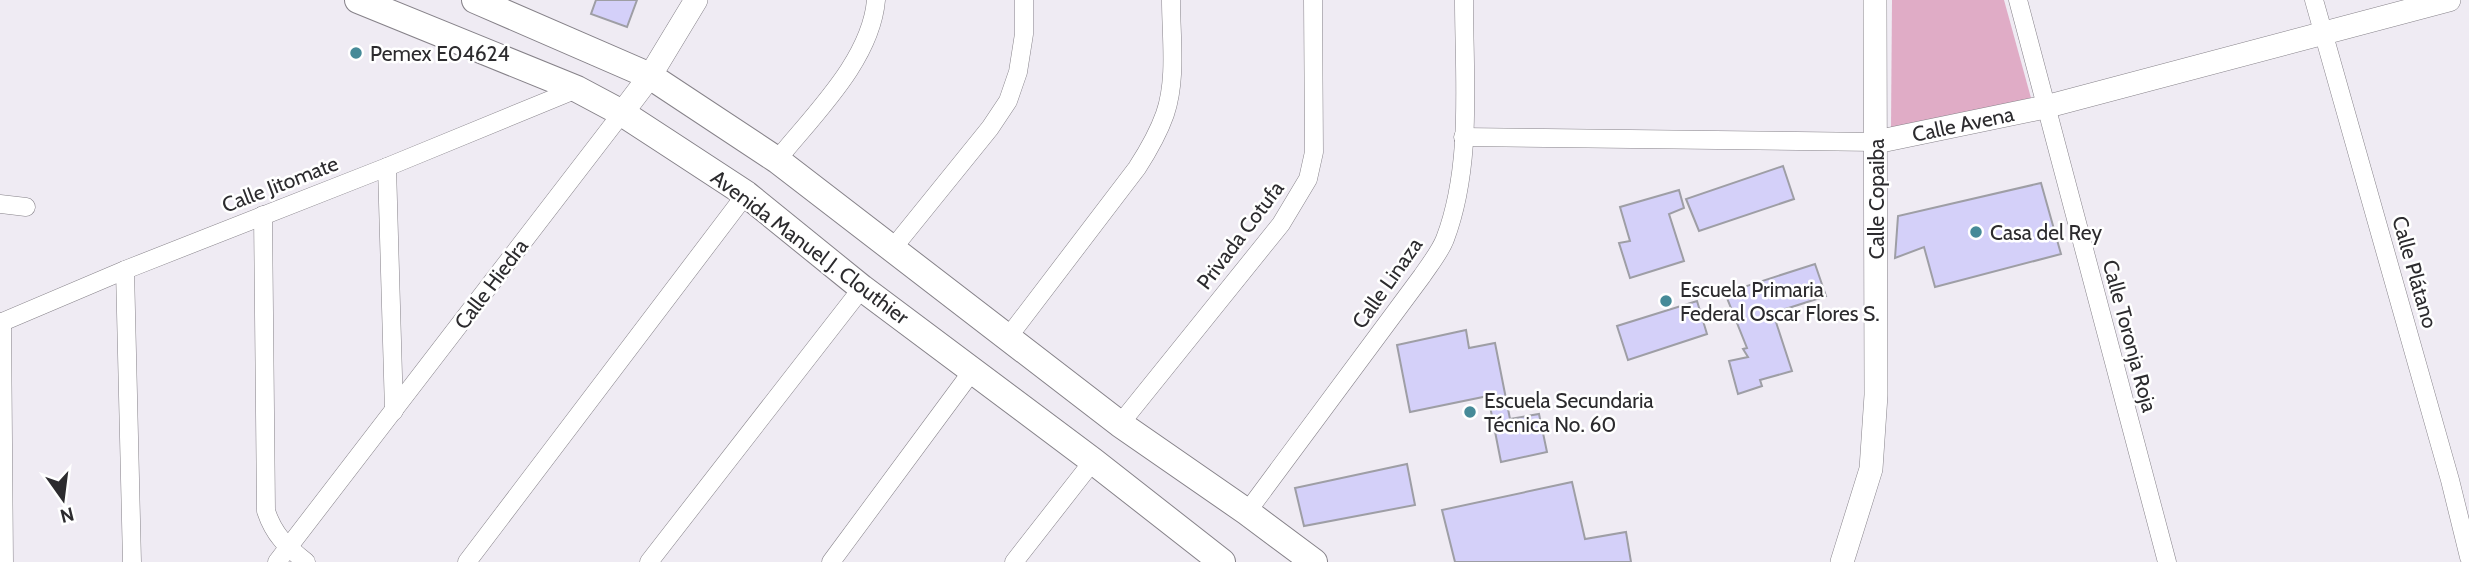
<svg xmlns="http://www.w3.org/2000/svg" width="2469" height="562" font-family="Cabin,sans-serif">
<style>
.green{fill:#e0acc6}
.building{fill:#d4d0f9;stroke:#9e9ea5;stroke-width:2}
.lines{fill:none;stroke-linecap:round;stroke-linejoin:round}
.minor-casing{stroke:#868289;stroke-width:19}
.tertiary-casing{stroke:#868289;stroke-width:24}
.secondary-casing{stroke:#868289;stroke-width:28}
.minor{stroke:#fff;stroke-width:18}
.tertiary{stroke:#fff;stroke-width:23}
.secondary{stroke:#fff;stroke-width:26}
.poi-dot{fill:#468a98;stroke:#fff;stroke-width:2.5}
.labels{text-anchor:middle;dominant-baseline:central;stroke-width:5;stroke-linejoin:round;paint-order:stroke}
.poi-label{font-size:21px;fill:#2c2b2e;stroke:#fff;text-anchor:start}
.street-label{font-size:21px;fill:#2c2b2e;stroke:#fff}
</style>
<rect width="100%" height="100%" fill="#efebf3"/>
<!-- green -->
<path class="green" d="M 1892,0 L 2004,0 L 2031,98 L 1891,129 Z"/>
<!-- building -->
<g class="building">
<path d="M 596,0 L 637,0 L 627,27 L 591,14 Z"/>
<path d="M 1783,166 L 1794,199 L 1699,231 L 1686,199 Z"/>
<path d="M 2041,183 L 2061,254 L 1935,287 L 1924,247 L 1895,258 L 1898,216 Z"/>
<path d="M 1679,190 L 1684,208 L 1669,214 L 1684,261 L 1630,278 L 1619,243 L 1630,241 L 1620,207 Z"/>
<path d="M 1815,264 L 1826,296 L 1773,313 L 1792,371 L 1760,380 L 1762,386 L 1738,394 L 1729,361 L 1748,357 L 1743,349 L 1747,348 L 1725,293 Z"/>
<path d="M 1697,301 L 1707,334 L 1628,360 L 1617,326 Z"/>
<path d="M 1466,330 L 1469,348 L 1495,343 L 1510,419 L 1539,414 L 1547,452 L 1501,462 L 1488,396 L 1410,412 L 1397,345 Z"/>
<path d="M 1407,464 L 1415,505 L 1304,526 L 1295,488 Z"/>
<path d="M 1572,482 L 1585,539 L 1626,532 L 1631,562 L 1455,562 L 1442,510 Z"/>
</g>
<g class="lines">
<defs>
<g id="minor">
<path d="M 2018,0 L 2167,562"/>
<path d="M 2314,0 L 2450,480 L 2469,557"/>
<path d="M 1463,137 L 1876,142"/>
<path d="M 777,160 C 814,114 871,60 876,0"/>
<path d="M 387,167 L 394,411"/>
<path d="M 0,204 L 26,207"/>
<path d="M 263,215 L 266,511 C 274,535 286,546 306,562"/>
<path d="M 893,248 L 990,128 L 1008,101 L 1018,72 L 1024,34 L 1024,0"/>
<path d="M 125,270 L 132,562"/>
<path d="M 2,322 L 4,562"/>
<path d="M 0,323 L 125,270 L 387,167 L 577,89"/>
<path d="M 1009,336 L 1137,168 C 1148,151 1158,134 1165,114 C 1177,79 1171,37 1171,0"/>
<path d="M 1120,424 L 1281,224 L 1308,179 L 1314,152 L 1313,0"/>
<path d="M 1247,512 L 1422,276 C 1430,264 1440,252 1445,239 C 1473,165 1464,78 1464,0"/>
<path d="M 277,562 L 622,113"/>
<path d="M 467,562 L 746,194"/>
<path d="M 649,562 L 862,288"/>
<path d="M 831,562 L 973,370"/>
<path d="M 1014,562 L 1093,461"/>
</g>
<g id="tertiary">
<path d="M 622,113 L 650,76 L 696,0"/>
<path d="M 1876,142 L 2045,107 L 2449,0"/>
<path d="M 1842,562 L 1871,469 L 1876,395 L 1875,0"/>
</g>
<g id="secondary">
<path d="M 358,0 L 577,89 L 622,113 L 665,141 L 746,194 L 862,288 L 1093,461 L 1222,562"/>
<path d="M 475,0 L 650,76 L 777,160 L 1120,424 L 1247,512 L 1314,562"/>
</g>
</defs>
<!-- minor casing -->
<use href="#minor" class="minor-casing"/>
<!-- tertiary casing -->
<use href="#tertiary" class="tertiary-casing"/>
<!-- secondary casing -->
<use href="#secondary" class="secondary-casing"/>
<!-- minor -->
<use href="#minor" class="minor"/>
<!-- tertiary -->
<use href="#tertiary" class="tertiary"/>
<!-- secondary -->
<use href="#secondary" class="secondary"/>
</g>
<!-- markers -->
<g class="poi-dot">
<circle cx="356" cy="53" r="7"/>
<circle cx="1976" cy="232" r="7"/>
<circle cx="1666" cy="301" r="7"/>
<circle cx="1470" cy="412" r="7"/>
</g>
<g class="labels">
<!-- poi labels -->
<g class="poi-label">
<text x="370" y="53">Pemex E04624</text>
<text x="1990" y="232">Casa del Rey</text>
<text x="1680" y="289">Escuela Primaria<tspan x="1680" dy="24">Federal Oscar Flores S.</tspan></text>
<text x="1484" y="400">Escuela Secundaria<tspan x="1484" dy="24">Técnica No. 60</tspan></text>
</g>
<!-- street labels -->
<g class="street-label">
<text transform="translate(1963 124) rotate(-12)">Calle Avena</text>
<text transform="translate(280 184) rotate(-21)">Calle Jitomate</text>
<text transform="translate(1876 199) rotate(-90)">Calle Copaiba</text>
<text transform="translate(1240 235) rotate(-53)">Privada Cotufa</text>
<text transform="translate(810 247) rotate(37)">Avenida Manuel J. Clouthier</text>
<text transform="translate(2415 272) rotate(74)">Calle Plátano</text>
<text transform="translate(1387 283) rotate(-55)">Calle Linaza</text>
<text transform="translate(491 284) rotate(-53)">Calle Hiedra</text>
<text transform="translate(2130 336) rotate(75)">Calle Toronja Roja</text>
</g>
</g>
<!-- north arrow -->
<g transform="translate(63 499) rotate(166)" stroke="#ffffff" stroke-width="5" paint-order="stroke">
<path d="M0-5L12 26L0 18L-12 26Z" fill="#2c2b2e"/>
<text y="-10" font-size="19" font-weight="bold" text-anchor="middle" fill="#2c2b2e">N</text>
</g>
</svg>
